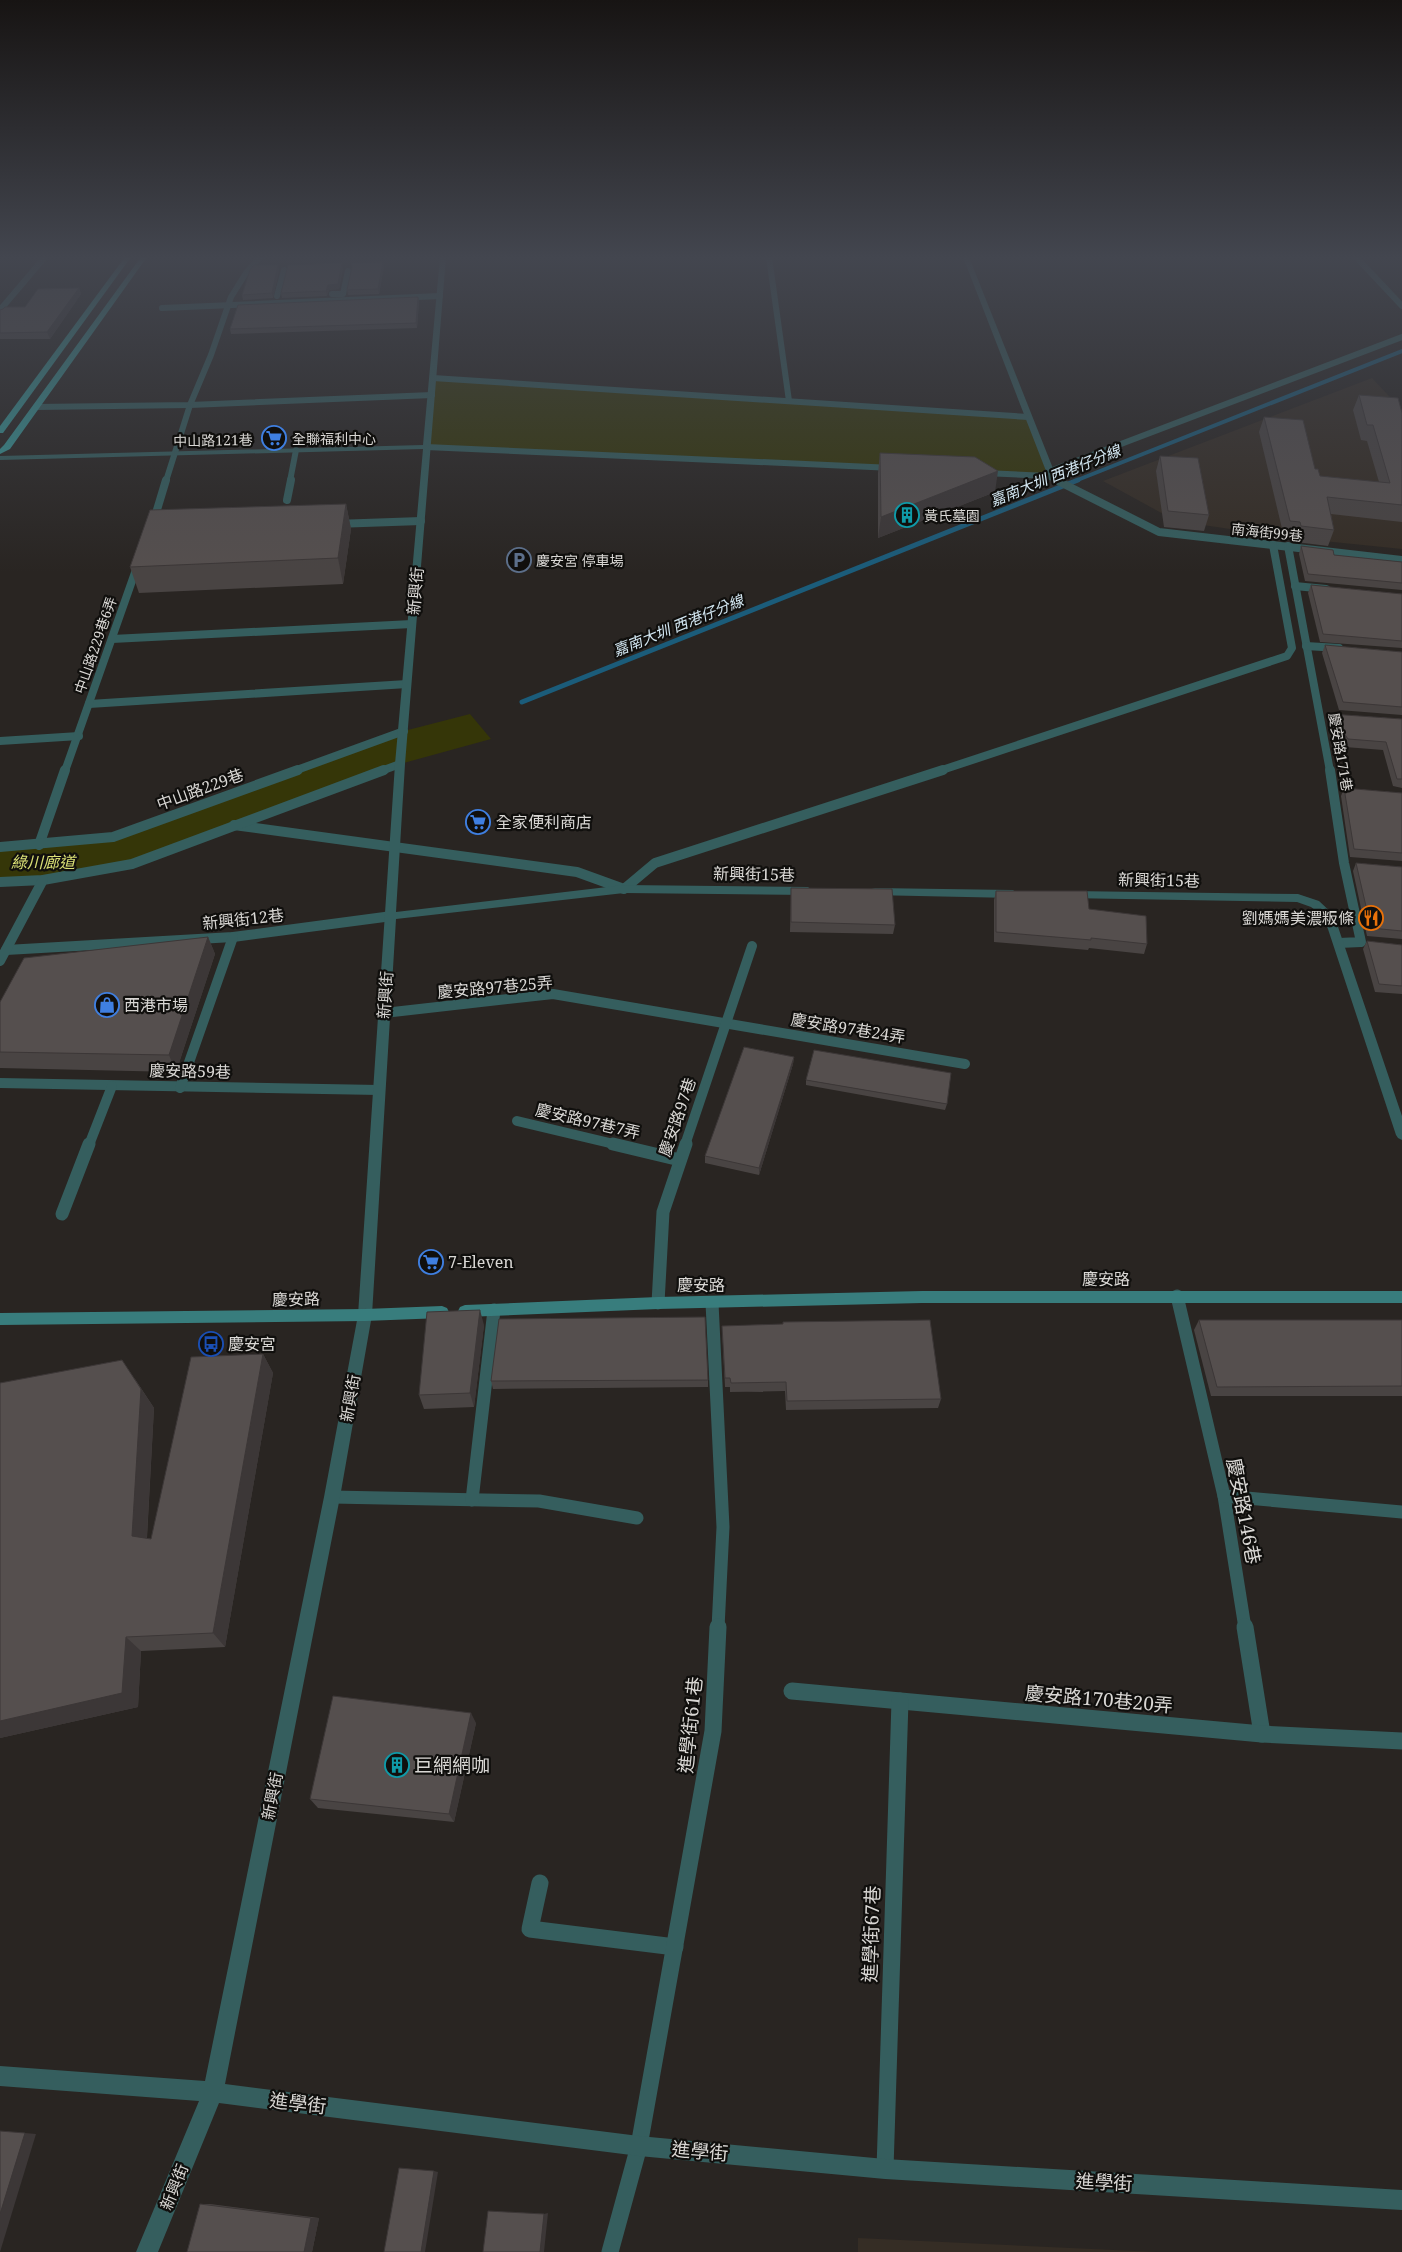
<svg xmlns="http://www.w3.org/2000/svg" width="1402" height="2252" font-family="'Noto Serif','Noto Sans TC',serif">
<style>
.built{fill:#352d25}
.green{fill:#353608}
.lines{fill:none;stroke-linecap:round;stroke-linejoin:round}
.stream-far1{stroke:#1b5c7a;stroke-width:4}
.stream{stroke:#1b5c7a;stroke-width:5}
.service-far4{stroke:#355e5e;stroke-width:6}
.service-far3{stroke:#355e5e;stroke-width:8}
.service-far2{stroke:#355e5e;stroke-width:10}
.service-far1{stroke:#355e5e;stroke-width:13}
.service{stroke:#355e5e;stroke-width:17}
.minor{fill:#355e5e;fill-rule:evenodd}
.secondary{fill:#387d7d;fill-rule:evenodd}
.primary{fill:#389595;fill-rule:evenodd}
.wall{fill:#494443}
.shaded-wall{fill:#3c3737}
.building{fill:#554f4e;stroke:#3c3737}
.labels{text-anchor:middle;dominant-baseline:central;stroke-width:4.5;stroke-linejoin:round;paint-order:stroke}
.far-poi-label{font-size:14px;fill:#d9d7d4;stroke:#100f0d;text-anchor:start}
.far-street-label{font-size:14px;fill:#d9d7d4;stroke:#100f0d}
.far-water-label{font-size:15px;font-style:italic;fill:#d3e7f2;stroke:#100f0d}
.street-label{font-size:16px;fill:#d9d7d4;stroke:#100f0d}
.poi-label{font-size:16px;fill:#d9d7d4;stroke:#100f0d;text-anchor:start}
.park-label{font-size:16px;font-style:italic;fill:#dbe176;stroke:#100f0d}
.near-street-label{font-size:19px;fill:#d9d7d4;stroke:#100f0d}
.near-poi-label{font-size:19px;fill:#d9d7d4;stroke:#100f0d;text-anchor:start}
</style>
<rect width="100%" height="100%" fill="#292522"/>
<!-- built -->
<g class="built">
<path d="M 1372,378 L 1402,410 L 1402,549 L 1284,537 L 1176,521 L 1103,481 Z"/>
<path d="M 858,2238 L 1157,2252 L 858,2252 Z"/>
</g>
<!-- green -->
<g class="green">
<path d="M 433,378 L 1028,417 L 1048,476 L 426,447 Z"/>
<path d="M 470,714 L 491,739 L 400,764 L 132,864 L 0,882 L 0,847 L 113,837 L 404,731 Z"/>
</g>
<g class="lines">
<!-- stream-far1 -->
<path class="stream-far1" d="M 1075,481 L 1402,351"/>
<!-- stream -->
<path class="stream" d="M 522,702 L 1078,480"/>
<!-- service-far4 -->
<g class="service-far4">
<path d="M 769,257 L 789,401"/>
<path d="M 1356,257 L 1402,306"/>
<path d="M 332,294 L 343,294 L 348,271"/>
<path d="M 277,296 L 284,270"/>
<path d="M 162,308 L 440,296"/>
<path d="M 0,310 L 45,257"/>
<path d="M 433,378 L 1028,417"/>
<path d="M 36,407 L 190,405 L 432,395"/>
<path d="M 426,447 L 893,468"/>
<path d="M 1050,471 L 1402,337"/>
<path d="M 984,473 L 1048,476 L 1059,481"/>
<path d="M 166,481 L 190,405 L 211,355 L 231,297 L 246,273 L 260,257"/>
<path d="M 290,481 L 296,450"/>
</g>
<!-- service-far3 -->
<g class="service-far3">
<path d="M 1056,480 L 1159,532 L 1402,560"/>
<path d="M 287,500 L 291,480"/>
<path d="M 153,523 L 166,480"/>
<path d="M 335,524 L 421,521"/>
<path d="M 1288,546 L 1330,771"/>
<path d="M 1295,586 L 1326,589"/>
<path d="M 112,639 L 412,624"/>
<path d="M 1306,646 L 1339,648"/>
<path d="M 89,704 L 407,684"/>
<path d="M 0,741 L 79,736"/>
<path d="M 65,771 L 138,564"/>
<path d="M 294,771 L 404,731"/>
<path d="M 381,771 L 400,764"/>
<path d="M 939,771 L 1287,656 L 1292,648 L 1273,545"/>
</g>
<!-- service-far2 -->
<g class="service-far2">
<path d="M 1330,770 L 1344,863 L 1361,942 L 1339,943"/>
<path d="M 234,825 L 577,872 L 624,889 L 655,863 L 943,770"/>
<path d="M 39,845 L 65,770"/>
<path d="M 0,847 L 113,837 L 298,770"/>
<path d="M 0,882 L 43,880 L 132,864 L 384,770"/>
<path d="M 6,950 L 233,937 L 392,916"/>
<path d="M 0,961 L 43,880"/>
<path d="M 384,1013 L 553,994 L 965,1064"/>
<path d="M 0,1083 L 379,1090"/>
<path d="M 180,1088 L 233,937"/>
<path d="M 517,1121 L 618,1145"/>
<path d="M 89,1145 L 112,1086"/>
<path d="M 685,1145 L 752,946"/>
</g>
<!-- service-far1 -->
<g class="service-far1">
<path d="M 613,1144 L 680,1160"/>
<path d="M 62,1214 L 89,1144"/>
<path d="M 1177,1296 L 1224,1496 L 1245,1628"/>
<path d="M 658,1303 L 663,1212 L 686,1144"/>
<path d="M 712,1303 L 723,1527 L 718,1628"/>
<path d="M 1224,1496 L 1402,1512"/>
<path d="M 332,1497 L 539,1501 L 637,1518"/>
<path d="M 472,1500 L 494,1310"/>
</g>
<!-- service -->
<g class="service">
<path d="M 1245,1627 L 1262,1734"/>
<path d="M 792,1691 L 1262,1734 L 1402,1741"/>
<path d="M 540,1883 L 530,1929 L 675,1947"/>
<path d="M 885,2169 L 900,1701"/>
<path d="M 610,2252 L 639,2146 L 713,1731 L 718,1627"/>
</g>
<!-- minor -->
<g class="minor">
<path d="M 440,257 L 446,257 L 405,764 L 396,912 L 624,885 L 808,887 L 813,891 L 808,895 L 624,893 L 396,919 L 372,1315 L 340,1497 L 225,2084 L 639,2136 L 885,2159 L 1402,2190 L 1402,2210 L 885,2179 L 639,2156 L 219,2103 L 158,2252 L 136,2252 L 199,2101 L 0,2086 L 0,2066 L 205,2081 L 324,1497 L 358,1315 L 395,764 L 423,449 L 0,460 L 0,456 L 423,445 Z"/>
<path d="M 963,257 L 969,257 L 1054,471 L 1051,478 L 1044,476 L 1046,471 Z"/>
<path d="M 875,888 L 1013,890 L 1018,894 L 1013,898 L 871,895 L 870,892 L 871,889 Z"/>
<path d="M 1070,891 L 1298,894 L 1319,901 L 1334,915 L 1402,1116 L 1402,1140 L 1398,1138 L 1396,1135 L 1324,917 L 1311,907 L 1297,902 L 1066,898 L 1065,895 L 1066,892 Z"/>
</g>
<!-- secondary -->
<g class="secondary">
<path d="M 922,1291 L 1402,1291 L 1402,1303 L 922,1303 L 658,1309 L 465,1317 L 460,1315 L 458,1311 L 460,1307 L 465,1305 L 658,1297 Z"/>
<path d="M 442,1306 L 447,1308 L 449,1312 L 447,1316 L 442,1318 L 365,1321 L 0,1325 L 0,1313 L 365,1309 Z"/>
</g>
<!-- primary -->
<g class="primary">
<path d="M 125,257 L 131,257 L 3,433 L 0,433 L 0,426 Z"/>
<path d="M 141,257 L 147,257 L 10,449 L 0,454 L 0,449 L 4,445 Z"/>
</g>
</g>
<!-- wall -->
<g class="wall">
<path d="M 383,262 L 384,266 L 379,294 L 348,295 L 347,290 Z"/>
<path d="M 278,265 L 279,270 L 273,298 L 243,300 L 242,295 Z"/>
<path d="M 343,268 L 339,289 L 329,290 L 327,296 L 282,298 L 281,293 Z"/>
<path d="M 79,288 L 81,294 L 50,339 L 0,339 L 0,310 L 25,307 Z"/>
<path d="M 418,297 L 419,302 L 417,328 L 231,334 L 230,329 Z"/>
<path d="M 1359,395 L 1402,413 L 1402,522 L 1384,520 L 1331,514 L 1334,530 L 1328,546 L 1296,542 L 1295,538 L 1284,537 L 1259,432 L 1264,417 L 1315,469 L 1320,476 L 1379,482 L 1367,441 L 1361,440 L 1353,410 Z"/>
<path d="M 880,453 L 995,492 L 878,538 L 878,473 Z"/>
<path d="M 1160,456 L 1209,515 L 1204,531 L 1164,527 L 1156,471 Z"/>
<path d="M 346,504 L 351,529 L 343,584 L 139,593 L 130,567 Z"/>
<path d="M 1301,546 L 1334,555 L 1402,562 L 1402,590 L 1305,581 L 1299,554 Z"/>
<path d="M 1311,585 L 1402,594 L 1402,648 L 1320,642 L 1308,593 Z"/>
<path d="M 1325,645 L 1402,652 L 1402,715 L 1339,710 L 1322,653 Z"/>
<path d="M 1331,714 L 1402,719 L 1402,788 L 1393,786 L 1383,750 L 1345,747 L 1328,722 Z"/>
<path d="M 1344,788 L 1402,793 L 1402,861 L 1350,857 L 1341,796 Z"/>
<path d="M 1356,863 L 1402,867 L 1402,939 L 1367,936 L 1353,871 Z"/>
<path d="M 791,888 L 895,925 L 893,934 L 790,932 Z"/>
<path d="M 996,891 L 1089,909 L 1147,944 L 1144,954 L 1089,948 L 1088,950 L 994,942 L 994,900 Z"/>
<path d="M 208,937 L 215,954 L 176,1072 L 0,1068 L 0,1002 Z"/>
<path d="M 1367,941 L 1402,945 L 1402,994 L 1375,992 L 1363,949 Z"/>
<path d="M 794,1057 L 793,1064 L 759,1175 L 705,1163 L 705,1156 Z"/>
<path d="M 806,1080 L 947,1104 L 945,1110 L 806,1085 Z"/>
<path d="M 1199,1320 L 1402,1320 L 1402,1396 L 1211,1396 L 1194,1330 Z"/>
<path d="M 484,1325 L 474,1407 L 424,1409 L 419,1395 Z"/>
<path d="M 722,1326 L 941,1399 L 938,1408 L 786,1410 L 785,1391 L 730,1392 L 730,1387 L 725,1387 Z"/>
<path d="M 263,1354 L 273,1373 L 225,1647 L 141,1651 L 138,1707 L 0,1738 L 0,1383 L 135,1379 L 154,1408 L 147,1538 L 151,1539 Z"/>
<path d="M 708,1380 L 708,1387 L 493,1389 L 491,1381 Z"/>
<path d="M 476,1723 L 454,1822 L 318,1808 L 310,1799 Z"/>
<path d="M 200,2204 L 210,2204 L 319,2218 L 312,2252 Z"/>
</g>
<!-- shaded-wall -->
<g class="shaded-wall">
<path d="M 383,262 L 384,266 L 379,294 L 378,289 Z"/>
<path d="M 342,263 L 343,268 L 339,289 L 329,290 L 327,296 L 326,291 L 328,285 Z"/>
<path d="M 278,265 L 279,270 L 273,298 L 272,293 Z"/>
<path d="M 79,288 L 81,294 L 50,339 L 47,332 Z"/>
<path d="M 418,297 L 419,302 L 417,328 L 416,323 Z"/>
<path d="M 998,471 L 995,492 L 878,538 L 881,517 Z"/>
<path d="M 346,504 L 351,529 L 343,584 L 338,558 Z"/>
<path d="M 208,937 L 215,954 L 176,1072 L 169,1055 Z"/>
<path d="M 794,1057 L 793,1064 L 759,1175 L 759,1168 Z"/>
<path d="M 480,1310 L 484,1325 L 474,1407 L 470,1393 Z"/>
<path d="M 263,1354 L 273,1373 L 225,1647 L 213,1633 Z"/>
<path d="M 122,1360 L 154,1408 L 146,1552 L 132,1536 Z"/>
<path d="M 126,1637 L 141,1651 L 138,1707 L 0,1738 L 0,1721 Z"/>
<path d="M 471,1713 L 476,1723 L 454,1822 L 449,1814 Z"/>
<path d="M 25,2133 L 36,2134 L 0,2252 L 0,2214 Z"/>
<path d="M 434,2171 L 438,2172 L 425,2252 L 421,2252 Z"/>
<path d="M 548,2213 L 544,2252 L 540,2252 L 544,2214 Z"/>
<path d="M 311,2218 L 319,2218 L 312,2252 L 304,2252 Z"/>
</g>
<!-- building -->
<g class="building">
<path d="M 383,262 L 378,289 L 347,290 L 352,267 L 351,263 Z"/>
<path d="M 342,263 L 338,284 L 328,285 L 326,291 L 281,293 L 288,265 Z"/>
<path d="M 254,265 L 278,265 L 272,293 L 242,295 L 250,270 Z"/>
<path d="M 79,288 L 47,332 L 0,333 L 0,310 L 3,309 L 5,307 L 25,307 L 38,289 Z"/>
<path d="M 418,297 L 416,323 L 230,329 L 238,305 Z"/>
<path d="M 1359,395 L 1398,398 L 1402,413 L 1402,505 L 1327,497 L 1334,530 L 1301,526 L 1300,522 L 1290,521 L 1264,417 L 1303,420 L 1315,469 L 1318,469 L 1320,476 L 1390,483 L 1373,425 L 1367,425 Z"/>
<path d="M 880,453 L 975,457 L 998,471 L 881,517 Z"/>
<path d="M 1160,456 L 1198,458 L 1209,515 L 1168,511 Z"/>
<path d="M 346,504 L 338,558 L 130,567 L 150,510 Z"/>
<path d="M 1301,546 L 1333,550 L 1334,555 L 1402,562 L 1402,583 L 1308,574 Z"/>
<path d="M 1311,585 L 1402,594 L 1402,641 L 1323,634 Z"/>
<path d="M 1325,645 L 1402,652 L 1402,707 L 1343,702 Z"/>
<path d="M 1331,714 L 1402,719 L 1402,779 L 1397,779 L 1386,742 L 1348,739 Z"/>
<path d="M 1344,788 L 1402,793 L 1402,853 L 1354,849 Z"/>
<path d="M 1356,863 L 1402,867 L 1402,931 L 1371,928 Z"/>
<path d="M 791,888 L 892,889 L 895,925 L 791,922 Z"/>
<path d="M 996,891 L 1087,891 L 1089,909 L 1146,916 L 1147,944 L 1091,938 L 1091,940 L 996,932 Z"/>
<path d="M 208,937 L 169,1055 L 0,1052 L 0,1002 L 24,958 Z"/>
<path d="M 1367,941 L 1402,945 L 1402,986 L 1379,984 Z"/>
<path d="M 744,1047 L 794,1057 L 759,1168 L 705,1156 Z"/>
<path d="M 814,1050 L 951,1073 L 947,1104 L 806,1080 Z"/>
<path d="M 480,1310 L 470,1393 L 419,1395 L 427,1312 Z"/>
<path d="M 705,1317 L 708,1380 L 491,1381 L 499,1319 Z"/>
<path d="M 930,1320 L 941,1399 L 787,1401 L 786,1382 L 731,1383 L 730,1378 L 725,1378 L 722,1326 L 783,1324 L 783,1322 Z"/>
<path d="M 1199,1320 L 1402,1320 L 1402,1386 L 1217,1387 Z"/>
<path d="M 263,1354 L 213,1633 L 126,1637 L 122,1693 L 0,1721 L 0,1383 L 122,1360 L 141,1389 L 132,1536 L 151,1539 L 191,1357 Z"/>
<path d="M 333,1696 L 471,1713 L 449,1814 L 310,1799 Z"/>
<path d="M 0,2131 L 25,2133 L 0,2214 Z"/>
<path d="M 399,2168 L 434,2171 L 421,2252 L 384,2252 Z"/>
<path d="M 200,2204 L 311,2218 L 304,2252 L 187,2252 Z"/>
<path d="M 488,2211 L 544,2214 L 540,2252 L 483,2252 Z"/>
</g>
<!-- sky -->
<linearGradient id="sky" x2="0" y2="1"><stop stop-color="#171413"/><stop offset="0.45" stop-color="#43464f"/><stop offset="1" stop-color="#43464f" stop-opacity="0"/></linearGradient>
<rect width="1402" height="572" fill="url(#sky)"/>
<!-- icons -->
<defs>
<symbol id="supermarket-ring" viewBox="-11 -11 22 22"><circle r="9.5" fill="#100f0d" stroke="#3f7fe0" stroke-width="1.5"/><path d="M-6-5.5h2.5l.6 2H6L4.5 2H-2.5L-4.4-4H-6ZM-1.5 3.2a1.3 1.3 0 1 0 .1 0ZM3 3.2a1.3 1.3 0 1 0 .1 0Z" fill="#3f7fe0"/></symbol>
<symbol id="building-ring" viewBox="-11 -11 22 22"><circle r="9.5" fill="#100f0d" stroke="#0f9aa8" stroke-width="1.5"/><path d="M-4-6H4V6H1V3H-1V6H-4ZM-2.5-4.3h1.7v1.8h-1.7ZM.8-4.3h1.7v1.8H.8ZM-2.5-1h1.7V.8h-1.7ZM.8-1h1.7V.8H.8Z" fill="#0f9aa8"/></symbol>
<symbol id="parking-ring" viewBox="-11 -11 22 22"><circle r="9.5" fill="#100f0d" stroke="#5c6f8a" stroke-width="1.5"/><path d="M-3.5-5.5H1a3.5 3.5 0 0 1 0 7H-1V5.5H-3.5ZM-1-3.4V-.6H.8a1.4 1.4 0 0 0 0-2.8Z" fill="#5c6f8a"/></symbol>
<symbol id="restaurant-ring" viewBox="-11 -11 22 22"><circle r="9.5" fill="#100f0d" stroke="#e8710a" stroke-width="1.5"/><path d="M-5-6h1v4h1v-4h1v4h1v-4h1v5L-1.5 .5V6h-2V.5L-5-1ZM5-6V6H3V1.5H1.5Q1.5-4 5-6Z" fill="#e8710a"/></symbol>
<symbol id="shop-ring" viewBox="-11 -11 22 22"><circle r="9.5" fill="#100f0d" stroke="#3f7fe0" stroke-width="1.5"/><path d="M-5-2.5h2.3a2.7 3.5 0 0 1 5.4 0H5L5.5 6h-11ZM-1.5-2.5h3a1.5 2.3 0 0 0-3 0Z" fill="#3f7fe0"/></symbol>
<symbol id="bus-ring" viewBox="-11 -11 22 22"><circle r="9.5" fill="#100f0d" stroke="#1a4fb4" stroke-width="1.5"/><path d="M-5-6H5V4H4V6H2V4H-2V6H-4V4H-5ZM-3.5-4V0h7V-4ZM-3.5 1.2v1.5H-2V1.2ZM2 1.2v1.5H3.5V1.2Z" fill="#1a4fb4"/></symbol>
</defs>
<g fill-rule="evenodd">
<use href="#supermarket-ring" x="260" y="424" width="28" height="28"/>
<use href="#building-ring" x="893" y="501" width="28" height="28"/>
<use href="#parking-ring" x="505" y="546" width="28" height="28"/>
<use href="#supermarket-ring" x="464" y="808" width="28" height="28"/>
<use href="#restaurant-ring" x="1357" y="904" width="28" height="28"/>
<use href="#shop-ring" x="93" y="991" width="28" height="28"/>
<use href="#supermarket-ring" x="417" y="1248" width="28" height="28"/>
<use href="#bus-ring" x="197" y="1330" width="28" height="28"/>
<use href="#building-ring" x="383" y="1751" width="28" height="28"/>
</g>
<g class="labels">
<!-- far-poi labels -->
<g class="far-poi-label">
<text x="292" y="438">全聯福利中心</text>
<text x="924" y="515">黃氏墓園</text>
<text x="536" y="560">慶安宮 停車場</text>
</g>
<!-- far-street labels -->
<g class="far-street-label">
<text transform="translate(213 440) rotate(-1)">中山路121巷</text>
<text transform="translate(1267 532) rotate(6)">南海街99巷</text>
<text transform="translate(95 645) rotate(-71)">中山路229巷6弄</text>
<text transform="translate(1341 752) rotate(80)">慶安路171巷</text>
</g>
<!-- far-water labels -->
<g class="far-water-label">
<text transform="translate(1055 475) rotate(-22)">嘉南大圳 西港仔分線</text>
<text transform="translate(678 625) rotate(-22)">嘉南大圳 西港仔分線</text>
</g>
<!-- street labels -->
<g class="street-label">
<text transform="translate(415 591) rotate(-85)">新興街</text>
<text transform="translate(200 789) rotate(-20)">中山路229巷</text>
<text transform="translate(754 874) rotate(1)">新興街15巷</text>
<text transform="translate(1159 880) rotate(1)">新興街15巷</text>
<text transform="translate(243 919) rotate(-6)">新興街12巷</text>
<text transform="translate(495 987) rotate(-5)">慶安路97巷25弄</text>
<text transform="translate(385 995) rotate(-86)">新興街</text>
<text transform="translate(848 1028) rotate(9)">慶安路97巷24弄</text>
<text transform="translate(190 1071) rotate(1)">慶安路59巷</text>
<text transform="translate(677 1117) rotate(-71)">慶安路97巷</text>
<text transform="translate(588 1121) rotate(13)">慶安路97巷7弄</text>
<text x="1106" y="1279">慶安路</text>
<text x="701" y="1285">慶安路</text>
<text transform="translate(296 1299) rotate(-1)">慶安路</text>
<text transform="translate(350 1398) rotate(-80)">新興街</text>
<text transform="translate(272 1796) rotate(-79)">新興街</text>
<text transform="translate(174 2187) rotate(-68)">新興街</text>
</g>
<!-- poi labels -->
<g class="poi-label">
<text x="496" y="822">全家便利商店</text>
<text x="1354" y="918" text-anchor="end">劉媽媽美濃粄條</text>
<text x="124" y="1005">西港市場</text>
<text x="448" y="1262">7-Eleven</text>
<text x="228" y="1344">慶安宮</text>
</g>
<!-- park labels -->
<g class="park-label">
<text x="43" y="862">綠川廊道</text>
</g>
<!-- near-street labels -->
<g class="near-street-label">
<text transform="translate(1244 1511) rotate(79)">慶安路146巷</text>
<text transform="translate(1099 1699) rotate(5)">慶安路170巷20弄</text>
<text transform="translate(690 1725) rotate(-84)">進學街61巷</text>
<text transform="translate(871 1934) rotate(-88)">進學街67巷</text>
<text transform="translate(298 2103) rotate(7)">進學街</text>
<text transform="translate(700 2151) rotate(5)">進學街</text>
<text transform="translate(1104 2182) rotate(3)">進學街</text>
</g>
<!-- near-poi labels -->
<g class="near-poi-label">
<text x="414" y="1765">巨網網咖</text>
</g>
</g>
</svg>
